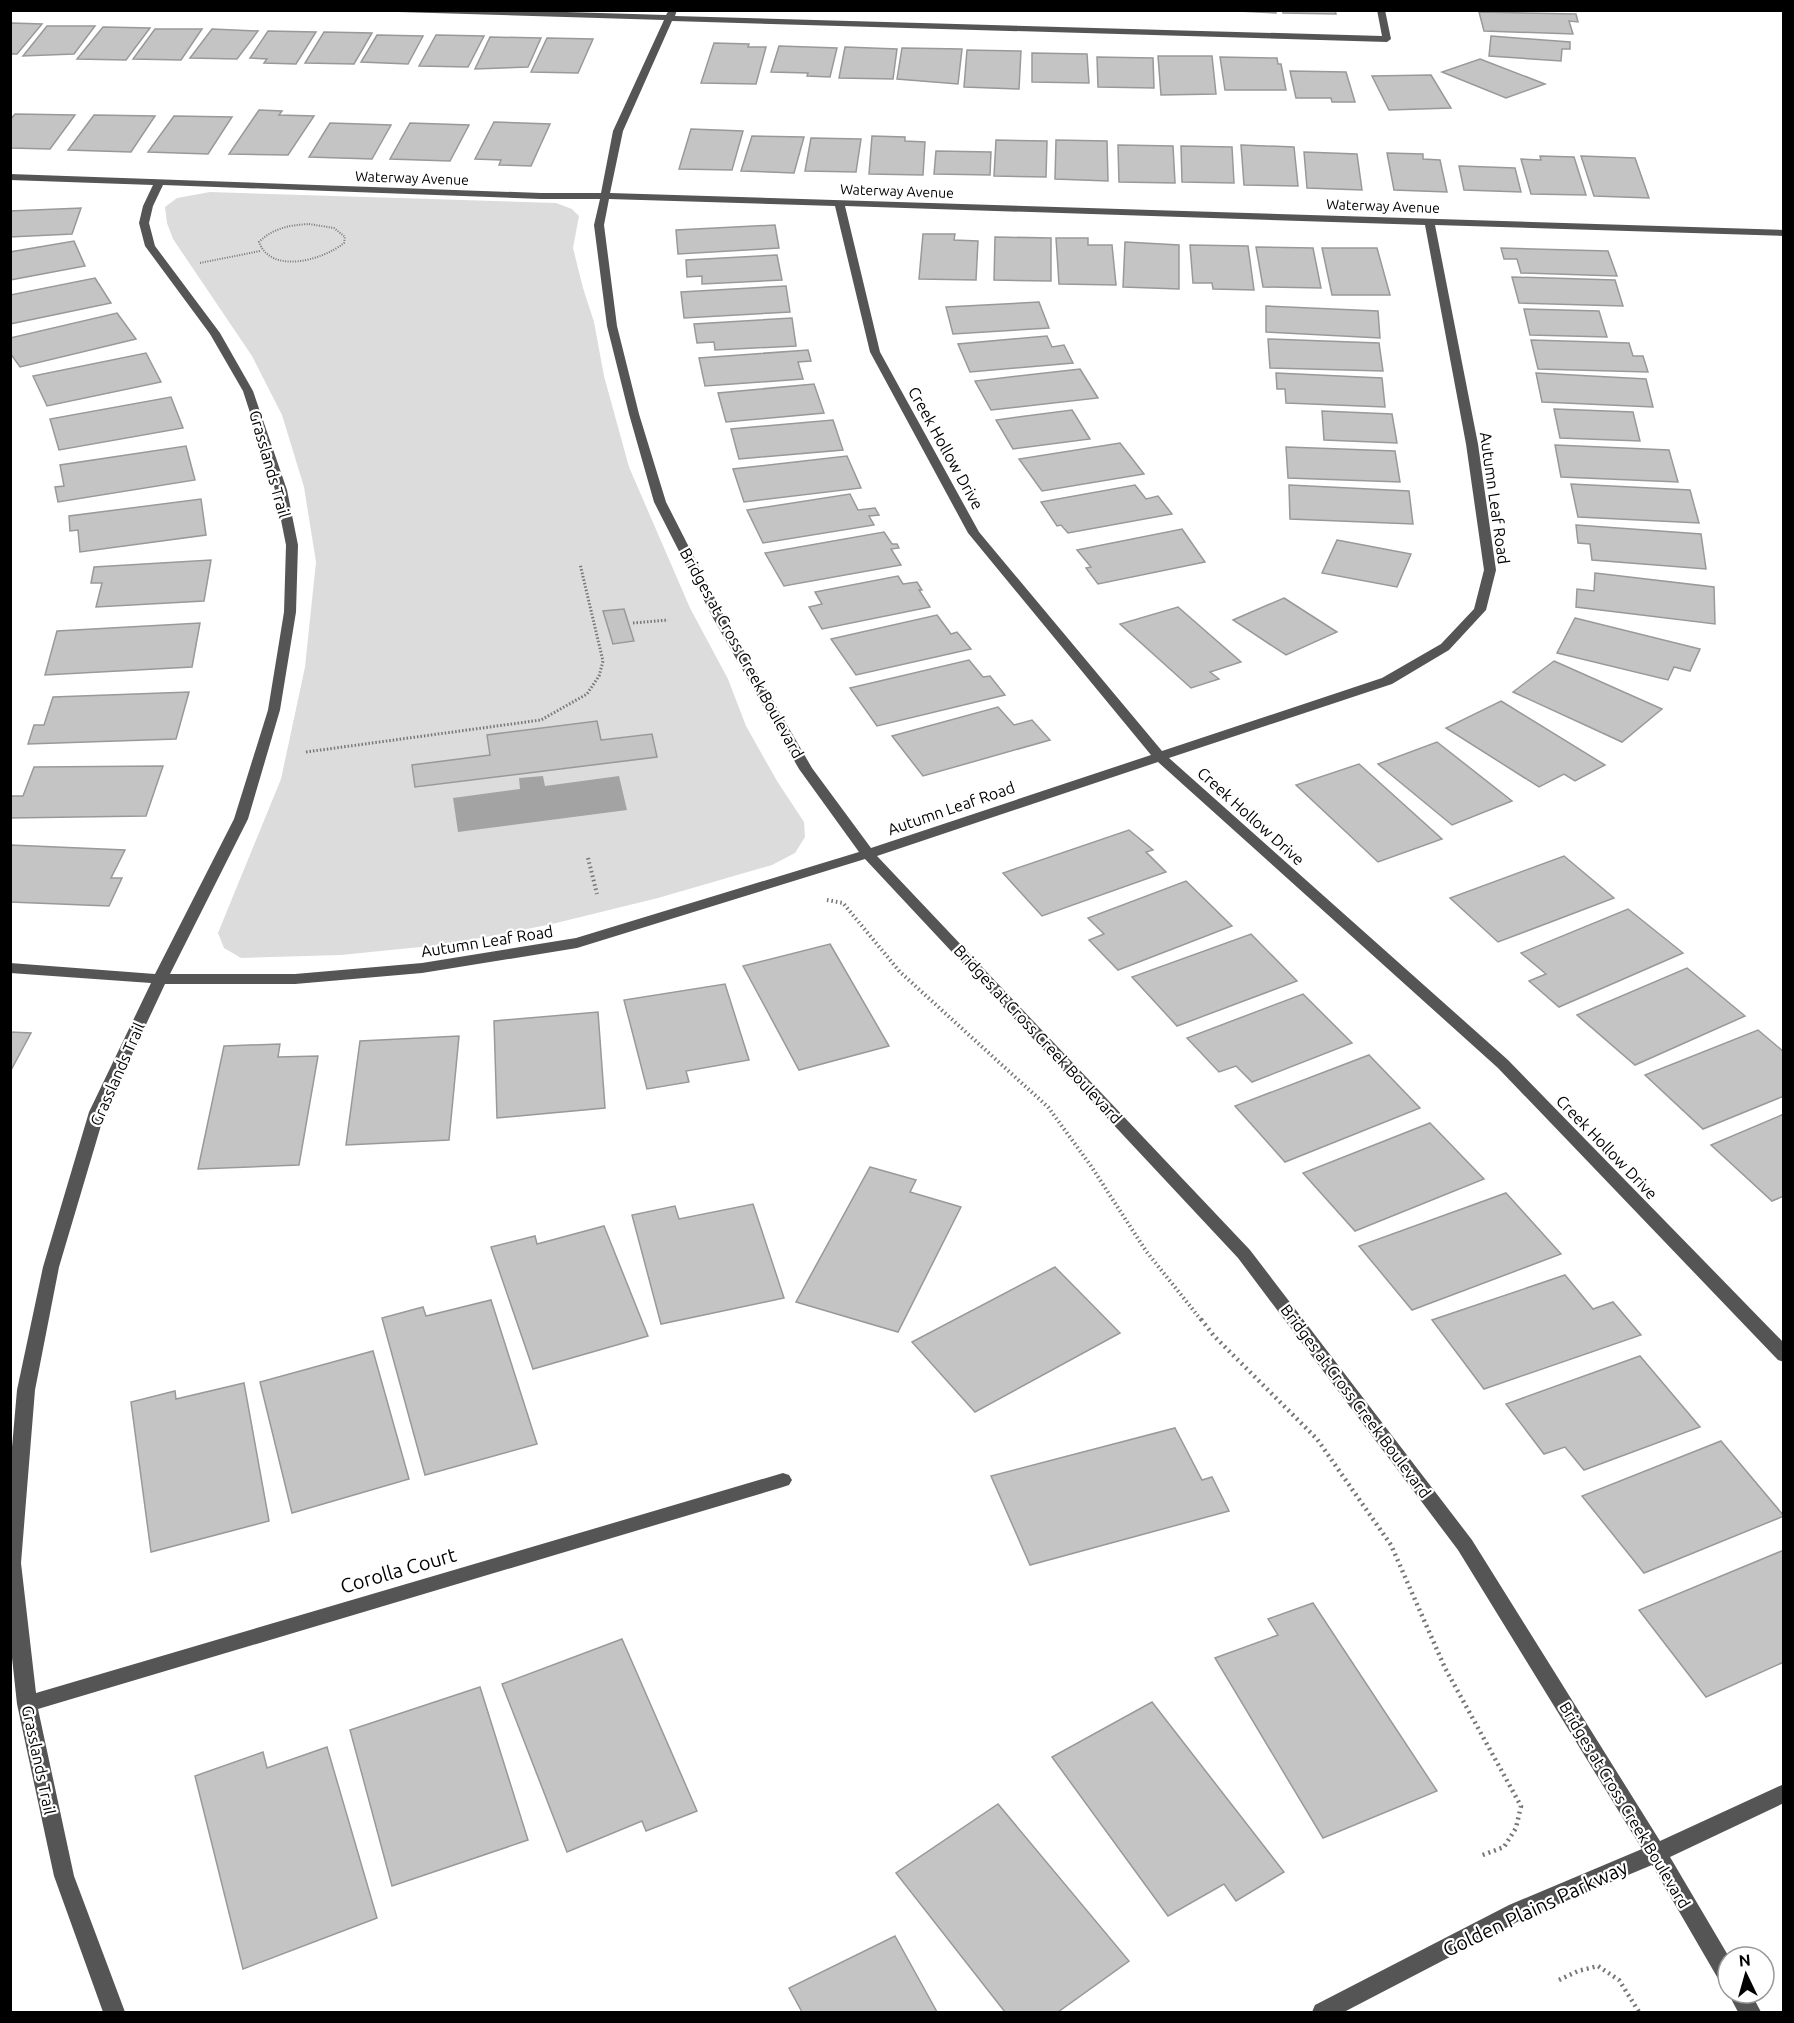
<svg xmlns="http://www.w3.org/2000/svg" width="1794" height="2023" font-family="Ubuntu,sans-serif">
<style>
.green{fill:#dcdcdc}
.water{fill:#a3a3a3}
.building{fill:#c4c4c4;stroke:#999;stroke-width:1.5}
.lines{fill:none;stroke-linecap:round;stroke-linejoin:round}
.path-far3{stroke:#777;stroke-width:2;stroke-dasharray:1 1.5;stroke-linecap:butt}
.path-far2{stroke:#777;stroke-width:3;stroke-dasharray:1.5 2;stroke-linecap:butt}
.path-far1{stroke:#777;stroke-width:4;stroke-dasharray:1.5 3;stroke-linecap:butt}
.path{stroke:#777;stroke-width:4.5;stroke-dasharray:2 4;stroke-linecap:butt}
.minor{fill:#555;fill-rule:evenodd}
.labels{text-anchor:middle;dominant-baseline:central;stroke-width:4.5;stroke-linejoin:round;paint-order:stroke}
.far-street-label{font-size:14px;fill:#000;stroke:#fff}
.street-label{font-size:16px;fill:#000;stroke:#fff}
.near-street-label{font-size:20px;fill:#000;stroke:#fff}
</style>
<rect width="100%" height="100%" fill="#fff"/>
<!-- green -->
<path class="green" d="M 210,192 L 556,203 L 572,209 L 579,216 L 573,248 L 583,288 L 594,322 L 604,376 L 629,467 L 690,608 L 728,679 L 746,726 L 777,781 L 804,822 L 805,837 L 795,853 L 772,865 L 658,898 L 552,924 L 450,944 L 341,955 L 241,958 L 224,948 L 218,933 L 281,779 L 305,667 L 316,562 L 304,487 L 282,415 L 252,356 L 173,239 L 167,223 L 165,207 L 177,198 Z"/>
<!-- water -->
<path class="water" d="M 543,776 L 545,786 L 619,776 L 627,810 L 458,832 L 453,798 L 520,789 L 519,778 Z"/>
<!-- building -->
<g class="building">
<path d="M 1276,10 L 1276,13 L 1218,10 Z"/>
<path d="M 1283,10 L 1335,10 L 1336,14 L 1283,13 Z"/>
<path d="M 1479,12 L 1576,14 L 1578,22 L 1569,21 L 1573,34 L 1484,31 Z"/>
<path d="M 11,23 L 42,24 L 17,54 L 10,54 Z"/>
<path d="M 47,26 L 95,26 L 74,54 L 23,56 Z"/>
<path d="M 103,27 L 150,28 L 126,60 L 77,59 Z"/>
<path d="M 155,29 L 202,29 L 181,60 L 133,59 Z"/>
<path d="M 212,29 L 258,31 L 237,59 L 190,58 Z"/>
<path d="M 268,31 L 316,32 L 296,64 L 264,63 L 267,59 L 250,58 Z"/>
<path d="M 324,32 L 372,33 L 354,64 L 305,63 Z"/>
<path d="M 377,35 L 423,36 L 408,64 L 361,62 Z"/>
<path d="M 436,35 L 484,36 L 468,67 L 419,66 Z"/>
<path d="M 1491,36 L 1570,42 L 1570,49 L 1562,49 L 1561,61 L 1489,56 Z"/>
<path d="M 490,37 L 541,38 L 528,67 L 475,69 Z"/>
<path d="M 547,38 L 593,39 L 578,73 L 531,72 Z"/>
<path d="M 714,43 L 749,44 L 748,47 L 766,47 L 756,84 L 701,83 Z"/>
<path d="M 779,46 L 837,48 L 830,77 L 807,76 L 808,73 L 771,72 Z"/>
<path d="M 845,47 L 897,49 L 893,79 L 839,78 Z"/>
<path d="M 902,48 L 962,49 L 958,84 L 897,79 Z"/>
<path d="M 967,50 L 1021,51 L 1019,89 L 964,87 Z"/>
<path d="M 1032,53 L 1087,54 L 1089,83 L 1032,82 Z"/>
<path d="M 1158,56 L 1212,56 L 1216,94 L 1161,95 Z"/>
<path d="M 1097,57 L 1153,58 L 1154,88 L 1098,87 Z"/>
<path d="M 1220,57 L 1277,58 L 1278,64 L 1281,64 L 1286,90 L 1225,90 Z"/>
<path d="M 1480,59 L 1545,84 L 1506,98 L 1442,72 Z"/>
<path d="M 1290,71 L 1346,72 L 1355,102 L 1332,102 L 1331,98 L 1296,98 Z"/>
<path d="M 1431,75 L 1451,108 L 1389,110 L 1372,76 Z"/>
<path d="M 259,110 L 282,111 L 279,115 L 314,116 L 288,155 L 229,154 Z"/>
<path d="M 15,114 L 75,115 L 50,149 L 10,148 L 10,120 Z"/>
<path d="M 94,115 L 155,116 L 131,152 L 68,150 Z"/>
<path d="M 174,116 L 232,117 L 208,154 L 148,152 Z"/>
<path d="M 494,122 L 550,124 L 531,166 L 499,165 L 501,160 L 475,159 Z"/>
<path d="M 330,123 L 391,125 L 372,159 L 309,157 Z"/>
<path d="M 410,123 L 469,125 L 450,161 L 390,159 Z"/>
<path d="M 691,129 L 743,131 L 732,170 L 679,169 Z"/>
<path d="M 752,136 L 804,137 L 794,173 L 741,171 Z"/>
<path d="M 872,136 L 905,137 L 905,141 L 925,142 L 923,175 L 869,174 Z"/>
<path d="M 811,138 L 861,139 L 856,172 L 805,171 Z"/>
<path d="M 996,140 L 1047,141 L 1046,177 L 994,176 Z"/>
<path d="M 1056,140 L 1107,141 L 1108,181 L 1055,179 Z"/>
<path d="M 1118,145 L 1173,146 L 1175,183 L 1119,182 Z"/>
<path d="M 1241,145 L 1294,147 L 1298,186 L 1244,185 Z"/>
<path d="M 1181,146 L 1232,147 L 1234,183 L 1182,182 Z"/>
<path d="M 936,151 L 991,152 L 990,175 L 934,174 Z"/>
<path d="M 1304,152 L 1357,154 L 1362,190 L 1307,188 Z"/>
<path d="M 1387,153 L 1423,154 L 1423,159 L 1440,160 L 1447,192 L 1394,190 Z"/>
<path d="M 1540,156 L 1574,157 L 1586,195 L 1531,194 L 1521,159 L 1541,160 Z"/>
<path d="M 1581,156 L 1635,158 L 1649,198 L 1594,196 Z"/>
<path d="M 1459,166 L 1515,168 L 1521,192 L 1464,190 Z"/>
<path d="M 81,208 L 72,234 L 10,237 L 10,211 Z"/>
<path d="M 775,225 L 779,248 L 678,254 L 676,230 Z"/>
<path d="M 923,234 L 955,234 L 954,240 L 978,241 L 976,280 L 919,279 Z"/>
<path d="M 995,237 L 1051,238 L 1051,281 L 994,280 Z"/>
<path d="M 1056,238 L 1088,238 L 1088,245 L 1112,245 L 1116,285 L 1059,284 Z"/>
<path d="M 74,241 L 85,266 L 10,280 L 10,252 Z"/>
<path d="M 1125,242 L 1179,245 L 1179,289 L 1123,287 Z"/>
<path d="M 1190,245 L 1248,246 L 1254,290 L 1213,289 L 1212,283 L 1193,283 Z"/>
<path d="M 1256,247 L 1313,248 L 1321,288 L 1263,287 Z"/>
<path d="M 1322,248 L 1377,248 L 1390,295 L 1332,295 Z"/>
<path d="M 1501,248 L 1608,251 L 1617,276 L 1521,273 L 1517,259 L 1504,259 Z"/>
<path d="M 777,255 L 782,280 L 702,284 L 702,276 L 687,277 L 686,260 Z"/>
<path d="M 1512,277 L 1615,280 L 1623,306 L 1519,303 Z"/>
<path d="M 95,278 L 111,303 L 10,324 L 10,295 Z"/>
<path d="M 786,286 L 790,312 L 684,318 L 681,292 Z"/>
<path d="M 1039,302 L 1049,328 L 953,334 L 946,307 Z"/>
<path d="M 1266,306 L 1378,311 L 1380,338 L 1266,332 Z"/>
<path d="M 1524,309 L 1599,311 L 1607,337 L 1530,335 Z"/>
<path d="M 117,313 L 136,339 L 20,367 L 10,353 L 10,338 Z"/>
<path d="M 792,318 L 796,346 L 715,350 L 714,342 L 697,343 L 694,324 Z"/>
<path d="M 1047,336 L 1052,347 L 1064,345 L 1073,363 L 970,372 L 958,344 Z"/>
<path d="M 1268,339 L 1379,343 L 1383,371 L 1270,368 Z"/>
<path d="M 1531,340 L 1629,343 L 1633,356 L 1643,356 L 1648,372 L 1538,369 Z"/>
<path d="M 808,350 L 811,361 L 798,362 L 803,379 L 705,386 L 699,358 Z"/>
<path d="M 146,353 L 161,382 L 47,406 L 33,376 Z"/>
<path d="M 1080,369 L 1098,398 L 991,410 L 975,381 Z"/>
<path d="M 1276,373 L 1382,378 L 1385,407 L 1286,403 L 1285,389 L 1277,389 Z"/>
<path d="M 1536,373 L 1646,379 L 1653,407 L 1542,402 Z"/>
<path d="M 814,384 L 824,413 L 726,422 L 718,393 Z"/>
<path d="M 171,397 L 183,428 L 59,450 L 50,419 Z"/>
<path d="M 1554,409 L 1633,412 L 1640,441 L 1560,438 Z"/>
<path d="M 1072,410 L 1090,439 L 1013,449 L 996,420 Z"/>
<path d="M 1322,411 L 1392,414 L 1397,443 L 1324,440 Z"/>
<path d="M 833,420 L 843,450 L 739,459 L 731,429 Z"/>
<path d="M 1120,443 L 1144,474 L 1042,491 L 1019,459 Z"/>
<path d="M 1555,445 L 1669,450 L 1678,482 L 1561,477 Z"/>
<path d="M 186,446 L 195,480 L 58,502 L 55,487 L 64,486 L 60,465 Z"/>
<path d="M 1286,447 L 1395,451 L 1400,482 L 1288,478 Z"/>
<path d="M 847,456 L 861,488 L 744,502 L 733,469 Z"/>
<path d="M 1571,484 L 1690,490 L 1699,523 L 1578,517 Z"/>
<path d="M 1135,485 L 1146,499 L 1158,496 L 1172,514 L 1068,533 L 1061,525 L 1057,526 L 1041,502 Z"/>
<path d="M 1289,485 L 1409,491 L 1413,524 L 1290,519 Z"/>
<path d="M 850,494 L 858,510 L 875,508 L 879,515 L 869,516 L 874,525 L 763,543 L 747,510 Z"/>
<path d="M 201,499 L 206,535 L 80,552 L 78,530 L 70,531 L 69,516 Z"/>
<path d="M 1576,525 L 1701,534 L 1706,569 L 1592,560 L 1590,544 L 1578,543 Z"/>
<path d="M 1182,529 L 1205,562 L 1098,584 L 1086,568 L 1091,567 L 1077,550 Z"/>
<path d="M 884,532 L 892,544 L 897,544 L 899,548 L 891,549 L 901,565 L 784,586 L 765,553 Z"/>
<path d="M 1337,540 L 1411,554 L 1397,587 L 1322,573 Z"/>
<path d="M 211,560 L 204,601 L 96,607 L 102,583 L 91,583 L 94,567 Z"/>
<path d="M 1595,573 L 1714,587 L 1715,624 L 1576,607 L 1577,589 L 1594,591 Z"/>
<path d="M 898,576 L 903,584 L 917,582 L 922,590 L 919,590 L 930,607 L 822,629 L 809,607 L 822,604 L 815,592 Z"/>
<path d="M 1284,598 L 1337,632 L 1286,655 L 1233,620 Z"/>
<path d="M 1178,607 L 1241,662 L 1210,672 L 1219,679 L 1191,688 L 1120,624 Z"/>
<path d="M 624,609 L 634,641 L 613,644 L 603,611 Z"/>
<path d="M 937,615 L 951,634 L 957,632 L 971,649 L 856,675 L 831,639 Z"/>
<path d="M 1575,618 L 1700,649 L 1690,671 L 1674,667 L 1668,680 L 1557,653 Z"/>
<path d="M 200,623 L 192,667 L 45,675 L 57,631 Z"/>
<path d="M 969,660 L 983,677 L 990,676 L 1005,695 L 877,726 L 850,688 Z"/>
<path d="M 1554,661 L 1662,709 L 1622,742 L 1513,692 Z"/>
<path d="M 189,692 L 176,739 L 28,744 L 34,725 L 44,725 L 53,697 Z"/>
<path d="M 1501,701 L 1605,765 L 1575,781 L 1564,774 L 1539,787 L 1446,728 Z"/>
<path d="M 998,707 L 1014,725 L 1032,720 L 1050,740 L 923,776 L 892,736 Z"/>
<path d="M 597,721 L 601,740 L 652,734 L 657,757 L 415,787 L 412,765 L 490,755 L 487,735 Z"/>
<path d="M 1437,742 L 1512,801 L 1452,825 L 1378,764 Z"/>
<path d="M 1359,764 L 1442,839 L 1378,862 L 1296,785 Z"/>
<path d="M 163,766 L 146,816 L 10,818 L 10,796 L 23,796 L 34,767 Z"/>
<path d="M 1129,830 L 1153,850 L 1146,852 L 1166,872 L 1042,916 L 1003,873 Z"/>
<path d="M 10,845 L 125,850 L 111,878 L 122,878 L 109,906 L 10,902 Z"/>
<path d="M 1564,856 L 1614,898 L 1498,942 L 1450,898 Z"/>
<path d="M 1186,881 L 1232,926 L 1118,970 L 1089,940 L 1104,934 L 1088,918 Z"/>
<path d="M 1628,909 L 1683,953 L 1559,1007 L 1529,981 L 1546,974 L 1521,953 Z"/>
<path d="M 1251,934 L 1297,981 L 1177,1026 L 1132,977 Z"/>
<path d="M 830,944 L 889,1046 L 799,1070 L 743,966 Z"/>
<path d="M 1687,968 L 1745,1016 L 1635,1065 L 1577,1015 Z"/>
<path d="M 725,984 L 749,1060 L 686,1071 L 689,1082 L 647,1089 L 624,1000 Z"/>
<path d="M 1303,994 L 1352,1043 L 1252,1082 L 1236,1066 L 1219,1072 L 1187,1038 Z"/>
<path d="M 598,1012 L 605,1108 L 497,1118 L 494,1021 Z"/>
<path d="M 1758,1030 L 1784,1052 L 1784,1096 L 1703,1129 L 1645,1075 Z"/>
<path d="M 10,1032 L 31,1033 L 10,1072 Z"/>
<path d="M 459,1036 L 449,1140 L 346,1145 L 360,1041 Z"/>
<path d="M 280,1044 L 278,1057 L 318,1056 L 299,1165 L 198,1169 L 224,1046 Z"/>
<path d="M 1369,1055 L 1420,1108 L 1285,1162 L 1235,1106 Z"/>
<path d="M 1784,1114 L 1784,1196 L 1772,1201 L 1711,1145 Z"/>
<path d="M 1430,1123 L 1484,1179 L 1355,1231 L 1303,1173 Z"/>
<path d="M 870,1167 L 916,1180 L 910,1192 L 961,1207 L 898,1332 L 796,1302 Z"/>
<path d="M 1506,1193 L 1561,1254 L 1412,1310 L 1359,1246 Z"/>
<path d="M 753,1204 L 784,1298 L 661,1324 L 632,1215 L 675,1206 L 679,1219 Z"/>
<path d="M 604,1226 L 648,1336 L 533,1369 L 491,1247 L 535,1236 L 537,1244 Z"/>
<path d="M 1055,1267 L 1120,1333 L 975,1412 L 912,1342 Z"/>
<path d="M 1565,1275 L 1593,1309 L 1613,1302 L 1641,1335 L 1484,1389 L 1432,1320 Z"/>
<path d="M 491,1300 L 537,1444 L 425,1475 L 382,1318 L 423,1307 L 426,1316 Z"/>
<path d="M 373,1351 L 409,1479 L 292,1513 L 260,1382 Z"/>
<path d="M 1640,1356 L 1700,1427 L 1584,1470 L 1565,1447 L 1544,1454 L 1506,1404 Z"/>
<path d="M 244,1383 L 269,1521 L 151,1552 L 131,1402 L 175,1391 L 176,1399 Z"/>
<path d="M 1175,1428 L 1202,1480 L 1212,1477 L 1229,1511 L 1030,1565 L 991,1476 Z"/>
<path d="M 1721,1441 L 1784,1516 L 1644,1573 L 1582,1496 Z"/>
<path d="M 1784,1550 L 1784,1662 L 1706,1697 L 1639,1610 Z"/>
<path d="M 1313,1603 L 1437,1791 L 1323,1838 L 1215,1658 L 1278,1635 L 1268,1619 Z"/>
<path d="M 622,1639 L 697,1811 L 646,1831 L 642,1821 L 567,1852 L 502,1684 Z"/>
<path d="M 480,1687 L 528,1840 L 392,1886 L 350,1730 Z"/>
<path d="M 1152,1702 L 1284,1872 L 1236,1901 L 1224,1884 L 1168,1916 L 1052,1757 Z"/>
<path d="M 327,1747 L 377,1918 L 243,1969 L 195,1776 L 263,1752 L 267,1768 Z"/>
<path d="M 998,1804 L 1129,1961 L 1058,2012 L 1005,2012 L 896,1873 Z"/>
<path d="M 895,1936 L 937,2012 L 802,2012 L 789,1988 Z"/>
</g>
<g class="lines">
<!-- path-far3 -->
<g class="path-far3">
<path d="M 309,224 L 334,228 L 345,237 L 344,243 C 323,260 271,275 259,242 C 273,228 290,225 309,224 Z"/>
<path d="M 200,263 L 260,251"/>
</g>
<!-- path-far2 -->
<g class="path-far2">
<path d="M 633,623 L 668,620"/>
<path d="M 306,752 L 541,720 L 587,694 L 599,676 L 603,661 L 580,564"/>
</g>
<!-- path-far1 -->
<g class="path-far1">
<path d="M 588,858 L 597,894"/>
<path d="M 827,900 L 843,903 L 900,972 L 1048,1107 L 1091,1166 L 1146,1251 L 1202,1321"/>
</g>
<!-- path -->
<g class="path">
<path d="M 1201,1319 L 1214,1336 L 1317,1439 L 1391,1545 L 1445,1668 L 1521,1806 L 1516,1828 L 1504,1847 L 1480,1856"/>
<path d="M 1559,1980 L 1578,1971 L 1598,1966 L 1619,1980 L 1639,2012"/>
</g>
<!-- minor -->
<g class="minor">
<path d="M 395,10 L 501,10 L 666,15 L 669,10 L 677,10 L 675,16 L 1382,36 L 1377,10 L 1385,10 L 1391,39 L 1387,42 L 672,21 L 623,131 L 610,193 L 1784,230 L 1784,236 L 1435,225 L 1478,444 L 1496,570 L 1486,610 L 1449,650 L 1392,684 L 1169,758 L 1508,1060 L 1784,1343 L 1784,1362 L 1778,1360 L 1498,1068 L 1158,762 L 877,856 L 1250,1250 L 1472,1540 L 1660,1841 L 1784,1784 L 1784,1803 L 1670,1857 L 1729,1957 L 1728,1985 L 1720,1982 L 1652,1865 L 1523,1919 L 1344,2012 L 1312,2012 L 1315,2005 L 1509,1905 L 1642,1849 L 1458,1550 L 1238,1258 L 865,859 L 577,948 L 422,973 L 295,984 L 165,984 L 105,1112 L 59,1267 L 35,1390 L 21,1563 L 36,1693 L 783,1473 L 789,1475 L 792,1480 L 789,1485 L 783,1487 L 38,1709 L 74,1876 L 125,2012 L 103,2012 L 54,1876 L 17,1704 L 10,1639 L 10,1470 L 17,1390 L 43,1267 L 89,1112 L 151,983 L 10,973 L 10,963 L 155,974 L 234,819 L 268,710 L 284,612 L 286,545 L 275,490 L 243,391 L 210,334 L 145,246 L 139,223 L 143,206 L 153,185 L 10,180 L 10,174 L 541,193 L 601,193 L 613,131 L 664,20 L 399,12 ZM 163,185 L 541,199 L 600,199 L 594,225 L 607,326 L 629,414 L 654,502 L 713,618 L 799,769 L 859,852 L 576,938 L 422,963 L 295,974 L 170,974 L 248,819 L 280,710 L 296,612 L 298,545 L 287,490 L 253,391 L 220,333 L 155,246 L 149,223 L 153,206 ZM 609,199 L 835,206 L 870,352 L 968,533 L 1151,755 L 871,848 L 812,768 L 725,618 L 666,502 L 639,414 L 617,326 L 604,225 ZM 845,206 L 1425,225 L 1466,444 L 1484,570 L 1474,609 L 1441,644 L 1382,678 L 1162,751 L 979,532 L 880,352 Z"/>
<path d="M 1728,1993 L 1751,1993 L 1761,2012 L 1738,2012 Z"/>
</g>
</g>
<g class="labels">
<!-- far-street labels -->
<g class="far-street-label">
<text transform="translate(412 178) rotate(2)">Waterway Avenue</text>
<text transform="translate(897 191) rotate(2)">Waterway Avenue</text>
<text transform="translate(1383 206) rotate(2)">Waterway Avenue</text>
</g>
<!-- street labels -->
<g class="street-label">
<text transform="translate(946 448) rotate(61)">Creek Hollow Drive</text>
<text transform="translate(270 464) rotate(74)">Grasslands Trail</text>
<text transform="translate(1495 498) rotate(82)">Autumn Leaf Road</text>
<text transform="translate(742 653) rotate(61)">Bridges at Cross Creek Boulevard</text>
<text transform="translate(951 808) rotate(-19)">Autumn Leaf Road</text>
<text transform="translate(1251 816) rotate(42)">Creek Hollow Drive</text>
<text transform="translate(487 941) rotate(-9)">Autumn Leaf Road</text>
<text transform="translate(1038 1034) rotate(47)">Bridges at Cross Creek Boulevard</text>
<text transform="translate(117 1074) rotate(-66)">Grasslands Trail</text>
<text transform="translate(1607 1147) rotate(46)">Creek Hollow Drive</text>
<text transform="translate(1356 1401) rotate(53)">Bridges at Cross Creek Boulevard</text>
<text transform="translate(39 1760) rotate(78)">Grasslands Trail</text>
<text transform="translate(1625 1805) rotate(59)">Bridges at Cross Creek Boulevard</text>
</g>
<!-- near-street labels -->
<g class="near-street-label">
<text transform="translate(398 1570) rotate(-16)">Corolla Court</text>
<text transform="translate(1535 1908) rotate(-25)">Golden Plains Parkway</text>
</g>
</g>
<!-- border -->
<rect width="1794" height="2023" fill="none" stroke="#000000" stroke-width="24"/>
<!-- north arrow -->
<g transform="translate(1746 1975) rotate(355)"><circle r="28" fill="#ffffff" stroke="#999999" stroke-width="1.5"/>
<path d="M0-4.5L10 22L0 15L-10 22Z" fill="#000000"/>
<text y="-9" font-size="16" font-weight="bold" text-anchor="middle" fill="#000000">N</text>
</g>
</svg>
